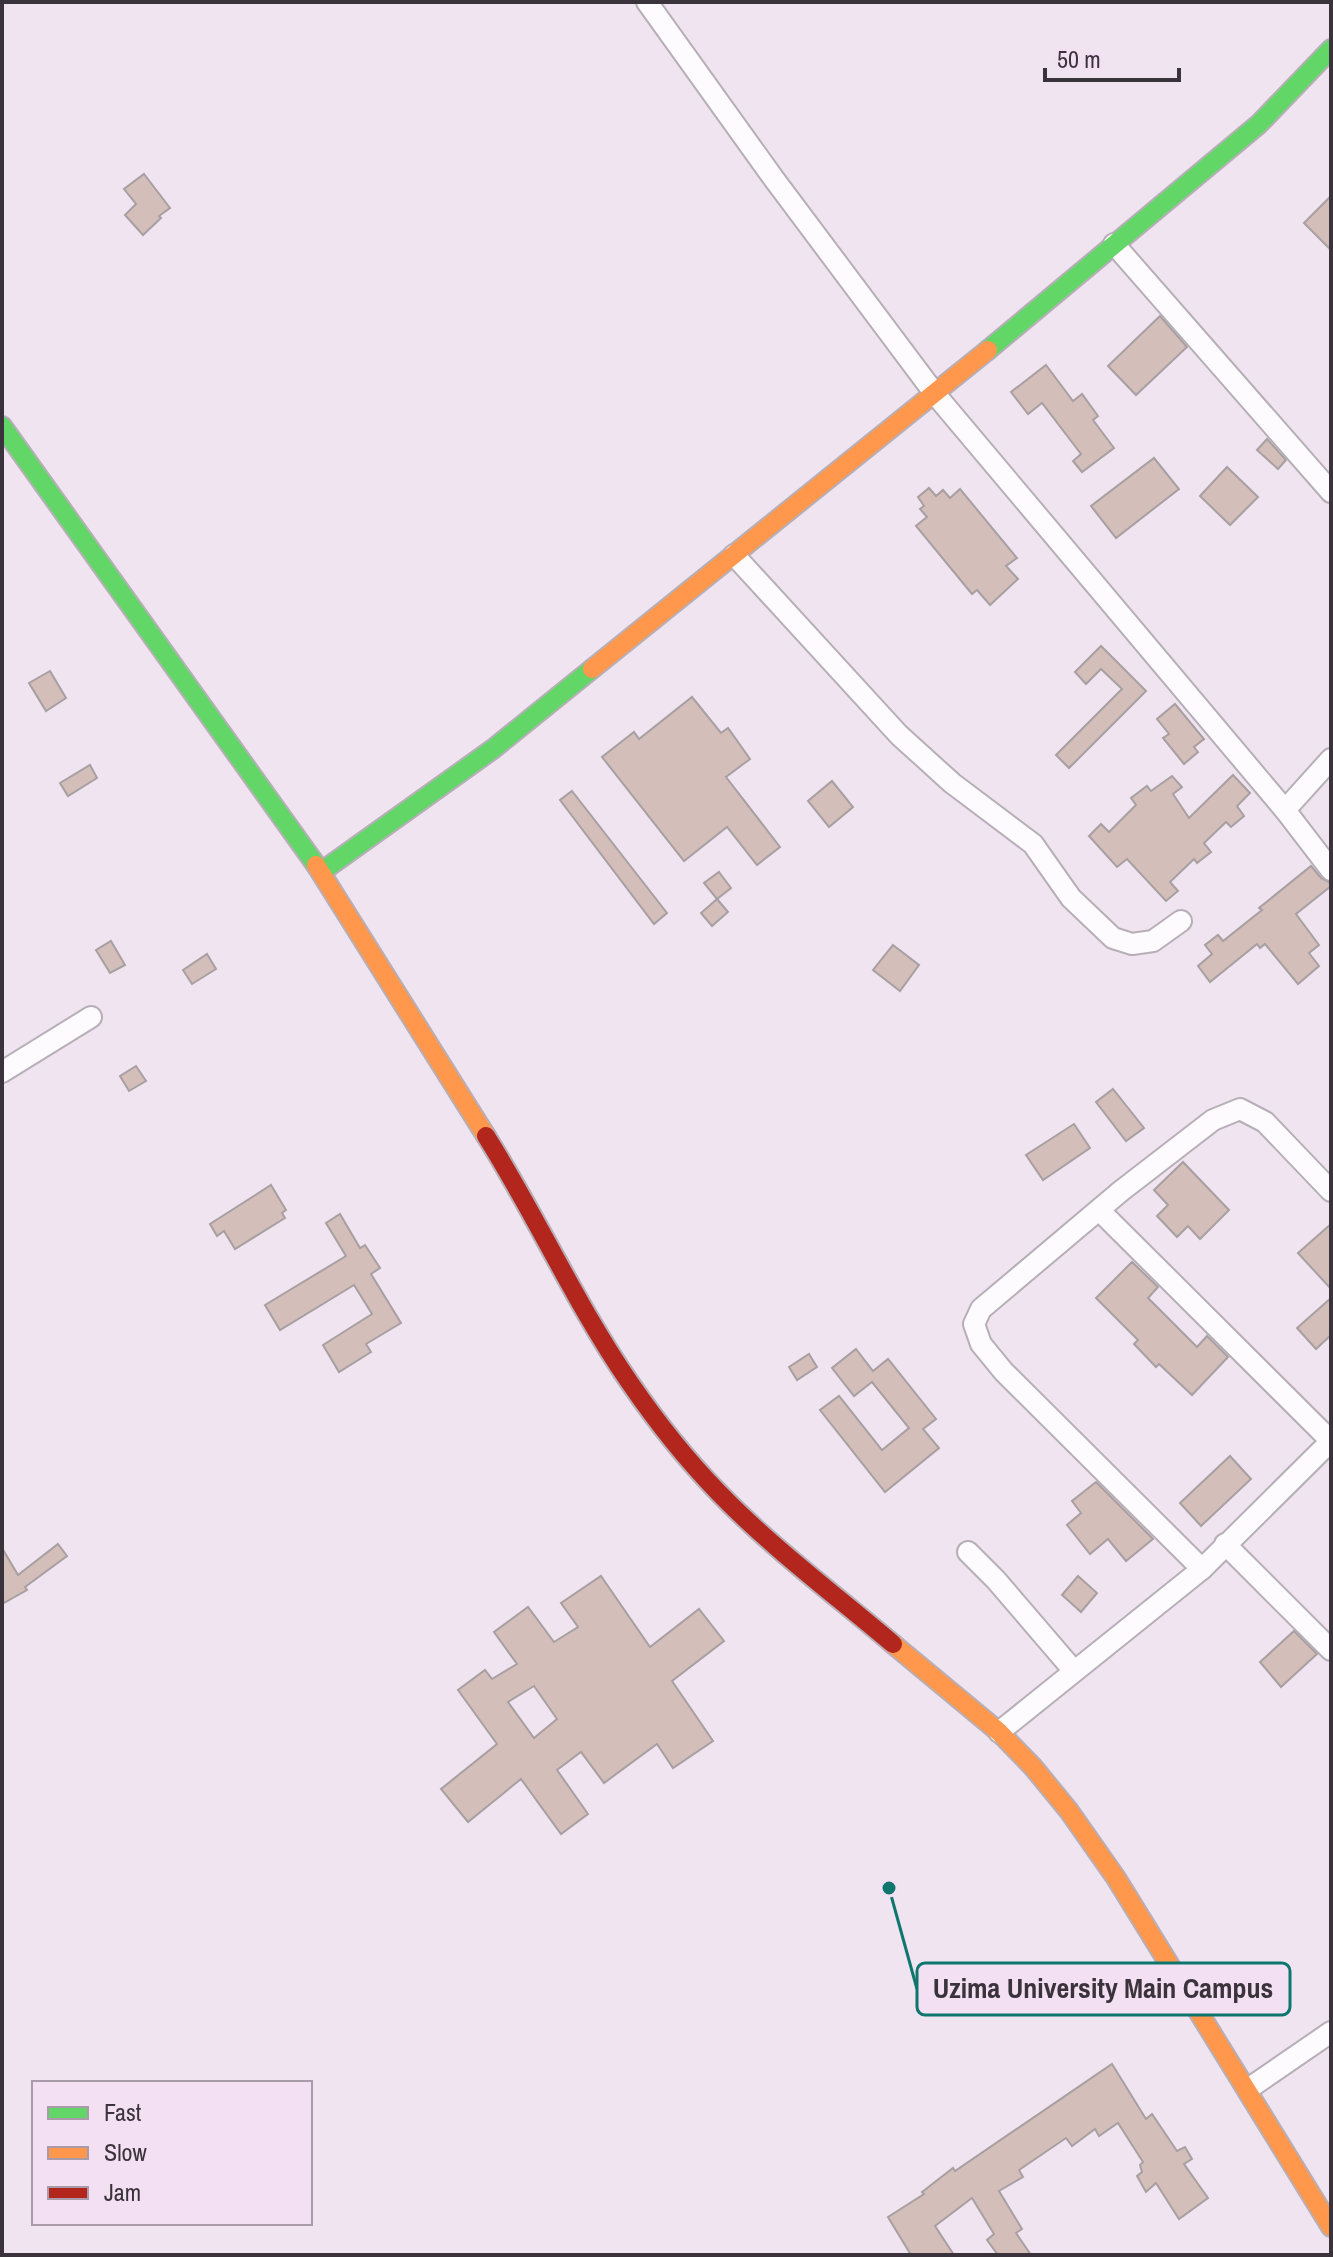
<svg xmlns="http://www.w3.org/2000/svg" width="1333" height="2257" font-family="'Archivo Narrow',sans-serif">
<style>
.building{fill:#d3beb9;stroke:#a89fa2;stroke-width:2;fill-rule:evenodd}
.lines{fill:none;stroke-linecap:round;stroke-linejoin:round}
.street-casing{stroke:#b7afb7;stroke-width:24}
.fast-casing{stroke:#b7afb7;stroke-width:22}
.slow-casing{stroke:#b7afb7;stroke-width:22}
.jam-casing{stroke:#b7afb7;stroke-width:22}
.street{stroke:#fdfbfd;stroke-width:20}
.fast{stroke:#63d668;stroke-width:18}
.slow{stroke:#ff974d;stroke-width:18}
.jam{stroke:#b3261e;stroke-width:18}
.leader{fill:none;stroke:#0f766e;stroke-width:3}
.callout-dot{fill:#0f766e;stroke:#f3e0f3;stroke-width:3}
.callout{fill:#f3e0f3;stroke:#0f766e;stroke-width:3}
.callout-label{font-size:28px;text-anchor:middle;font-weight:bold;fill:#3b333b}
</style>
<rect width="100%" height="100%" fill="#efe4ef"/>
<!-- building -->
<g class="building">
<path d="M 144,174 L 170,208 L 159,216 L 161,218 L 143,235 L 125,215 L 136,204 L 124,189 Z"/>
<path d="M 1331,196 L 1331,250 L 1304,223 Z"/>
<path d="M 1160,316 L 1187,347 L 1136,395 L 1108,366 Z"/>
<path d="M 1046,365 L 1073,401 L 1082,394 L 1098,416 L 1093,420 L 1114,448 L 1082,472 L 1073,461 L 1081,454 L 1042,403 L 1028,414 L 1011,392 Z"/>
<path d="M 1267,439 L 1286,460 L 1278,469 L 1257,450 Z"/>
<path d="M 1154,458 L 1179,489 L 1116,538 L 1091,506 Z"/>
<path d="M 1227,467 L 1258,497 L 1230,525 L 1200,496 Z"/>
<path d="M 929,488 L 936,496 L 943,490 L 950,498 L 960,489 L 1017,558 L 1006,566 L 1018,579 L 990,605 L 977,590 L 972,594 L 916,526 L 927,517 L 920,509 L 924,506 L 918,497 Z"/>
<path d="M 1101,646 L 1146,691 L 1069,768 L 1056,755 L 1122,689 L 1101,669 L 1086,684 L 1075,672 Z"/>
<path d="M 50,671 L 66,698 L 46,711 L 29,683 Z"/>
<path d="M 692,697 L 721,733 L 728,728 L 750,759 L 726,777 L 780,847 L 757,865 L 727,827 L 684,861 L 602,757 L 634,732 L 639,739 Z"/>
<path d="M 1175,704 L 1204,739 L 1194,747 L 1198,752 L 1184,764 L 1163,738 L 1169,734 L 1157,719 Z"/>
<path d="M 90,765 L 97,778 L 68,796 L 60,783 Z"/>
<path d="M 1233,775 L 1250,793 L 1237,806 L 1244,816 L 1231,827 L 1226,822 L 1204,843 L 1211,852 L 1197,863 L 1194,859 L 1170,882 L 1178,891 L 1166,901 L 1127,859 L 1117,867 L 1089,836 L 1101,824 L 1109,832 L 1136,805 L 1131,798 L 1147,786 L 1151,791 L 1172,776 L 1182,787 L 1173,794 L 1189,818 Z"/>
<path d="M 832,781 L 853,807 L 829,827 L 808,801 Z"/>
<path d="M 572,791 L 667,913 L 654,924 L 560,800 Z"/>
<path d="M 1311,866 L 1321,878 L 1331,883 L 1331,886 L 1296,914 L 1319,945 L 1309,953 L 1319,966 L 1298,984 L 1265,944 L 1260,948 L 1257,944 L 1210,982 L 1198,966 L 1212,954 L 1205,945 L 1218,935 L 1223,941 L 1262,910 L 1259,908 Z"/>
<path d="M 719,872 L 731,888 L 717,899 L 704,883 Z"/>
<path d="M 717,899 L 728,912 L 712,926 L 701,913 Z"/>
<path d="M 111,941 L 125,965 L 110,973 L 96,950 Z"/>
<path d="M 893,945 L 919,965 L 900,991 L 873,970 Z"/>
<path d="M 207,954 L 216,969 L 192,984 L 183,970 Z"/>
<path d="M 136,1066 L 146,1081 L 129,1091 L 120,1076 Z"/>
<path d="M 1113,1089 L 1144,1128 L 1126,1141 L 1096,1102 Z"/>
<path d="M 1074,1124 L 1090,1148 L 1043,1180 L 1026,1155 Z"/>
<path d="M 1183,1162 L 1229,1210 L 1200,1239 L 1188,1226 L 1177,1237 L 1157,1216 L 1168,1205 L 1154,1190 Z"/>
<path d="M 271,1185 L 286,1210 L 282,1213 L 285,1218 L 235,1249 L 224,1231 L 217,1236 L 210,1224 Z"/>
<path d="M 340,1214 L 360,1248 L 365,1245 L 380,1268 L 371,1274 L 401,1323 L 366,1344 L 371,1352 L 339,1372 L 323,1345 L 372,1314 L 354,1285 L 280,1330 L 265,1305 L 346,1256 L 326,1223 Z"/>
<path d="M 1331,1224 L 1331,1289 L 1298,1253 Z"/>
<path d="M 1132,1262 L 1158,1287 L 1148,1298 L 1197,1347 L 1207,1336 L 1228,1357 L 1192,1395 L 1159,1364 L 1156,1367 L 1134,1344 L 1138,1340 L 1096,1298 Z"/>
<path d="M 1331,1298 L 1331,1335 L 1316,1349 L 1297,1328 Z"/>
<path d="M 856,1349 L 873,1371 L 888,1359 L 936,1419 L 923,1429 L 939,1448 L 885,1492 L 820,1410 L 839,1396 L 882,1450 L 909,1428 L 872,1382 L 854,1396 L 832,1368 Z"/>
<path d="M 809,1354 L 817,1367 L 797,1380 L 789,1367 Z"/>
<path d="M 1230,1456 L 1251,1479 L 1201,1526 L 1180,1503 Z"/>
<path d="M 1096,1482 L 1153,1539 L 1126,1561 L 1108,1539 L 1090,1554 L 1067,1525 L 1081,1513 L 1072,1501 Z"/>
<path d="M 58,1544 L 67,1556 L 25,1587 L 27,1590 L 2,1604 L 2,1548 L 18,1575 Z"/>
<path d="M 601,1576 L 650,1647 L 699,1609 L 724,1641 L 672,1681 L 713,1741 L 673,1768 L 657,1744 L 604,1783 L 581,1752 L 557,1770 L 588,1814 L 561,1834 L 521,1779 L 468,1822 L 441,1789 L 497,1744 L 458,1690 L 485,1670 L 492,1679 L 517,1664 L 494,1632 L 528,1607 L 554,1642 L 578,1627 L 561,1603 ZM 534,1686 L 557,1719 L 534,1738 L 508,1702 Z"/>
<path d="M 1078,1576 L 1097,1593 L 1081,1612 L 1062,1595 Z"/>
<path d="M 1294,1631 L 1317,1654 L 1281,1687 L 1260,1662 Z"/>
<path d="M 1112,2064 L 1146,2119 L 1152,2114 L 1177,2151 L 1185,2147 L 1192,2159 L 1184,2164 L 1208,2198 L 1179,2219 L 1156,2183 L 1146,2192 L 1137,2176 L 1142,2172 L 1140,2165 L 1143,2162 L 1118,2123 L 1099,2136 L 1095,2129 L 1072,2146 L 1066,2138 L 1019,2170 L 1023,2177 L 999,2191 L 1022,2229 L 1016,2233 L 1031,2255 L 998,2255 L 987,2240 L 994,2234 L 972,2198 L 935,2226 L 954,2255 L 911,2255 L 888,2217 L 924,2194 L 922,2192 L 953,2168 L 955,2171 Z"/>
</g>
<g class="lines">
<defs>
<g id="street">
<path d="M 647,2 L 774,179 L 935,394 L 1285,810 L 1331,870"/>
<path d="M 1114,244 L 1331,492"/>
<path d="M 734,555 L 899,735 L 952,783 L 1033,844 L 1071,898 L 1113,938 L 1132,944 L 1153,941 L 1181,921"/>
<path d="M 1285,810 L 1331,759"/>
<path d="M 2,1072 L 91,1017"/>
<path d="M 1099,1210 L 1331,1441"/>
<path d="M 1225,1544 L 1331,1650"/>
<path d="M 968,1552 L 996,1580 L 1074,1671"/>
<path d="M 1202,1569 L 1004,1372 L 981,1344 L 974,1324 L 981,1309 L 1121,1191 L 1213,1120 L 1240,1109 L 1265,1122 L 1331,1191"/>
<path d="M 999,1732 L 1202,1569 L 1331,1441"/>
<path d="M 1248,2089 L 1331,2032"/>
</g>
<g id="fast">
<path d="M 988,350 L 1259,124 L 1331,49"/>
<path d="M 2,426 L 316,865"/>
<path d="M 321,872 L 493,749 L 592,669"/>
</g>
<g id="slow">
<path d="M 592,669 L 988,350"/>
<path d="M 316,865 L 486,1136"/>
<path d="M 893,1644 L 999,1732 L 1033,1767 L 1069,1811 L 1116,1878 L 1331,2227"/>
</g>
<path id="jam" d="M 486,1136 C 537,1217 576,1305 630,1383 C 656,1421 686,1459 718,1492 C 771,1547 834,1594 893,1644"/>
</defs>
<!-- street casing -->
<use href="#street" class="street-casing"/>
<!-- fast casing -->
<use href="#fast" class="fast-casing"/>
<!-- slow casing -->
<use href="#slow" class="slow-casing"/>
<!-- jam casing -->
<use href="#jam" class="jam-casing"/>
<!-- street -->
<use href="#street" class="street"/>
<!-- fast -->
<use href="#fast" class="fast"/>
<!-- slow -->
<use href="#slow" class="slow"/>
<!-- jam -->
<use href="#jam" class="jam"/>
</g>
<!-- callouts -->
<path class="leader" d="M889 1888L917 1989"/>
<circle class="callout-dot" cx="889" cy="1888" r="8"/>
<rect class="callout" x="917" y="1963" width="373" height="52" rx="8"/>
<g class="callout-label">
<text x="1103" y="1998">Uzima University Main Campus</text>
</g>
<!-- border -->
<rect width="1333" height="2257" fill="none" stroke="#3b333b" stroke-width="8"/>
<!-- legend -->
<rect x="32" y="2081" width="280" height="144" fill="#f3e0f3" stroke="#a99ba9" stroke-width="2"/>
<rect x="48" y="2107" width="40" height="12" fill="#63d668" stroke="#a99ba9" stroke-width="2"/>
<text x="104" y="2121" font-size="24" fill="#3b333b">Fast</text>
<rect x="48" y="2147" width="40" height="12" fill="#ff974d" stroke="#a99ba9" stroke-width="2"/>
<text x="104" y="2161" font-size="24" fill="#3b333b">Slow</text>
<rect x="48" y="2187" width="40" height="12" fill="#b3261e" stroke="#a99ba9" stroke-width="2"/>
<text x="104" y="2201" font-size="24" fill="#3b333b">Jam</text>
<!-- scale -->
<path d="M1045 68v12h134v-12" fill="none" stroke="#3b333b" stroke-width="4"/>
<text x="1057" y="68" font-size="24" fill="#3b333b" stroke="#f3e0f3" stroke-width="6" paint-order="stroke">50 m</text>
</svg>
